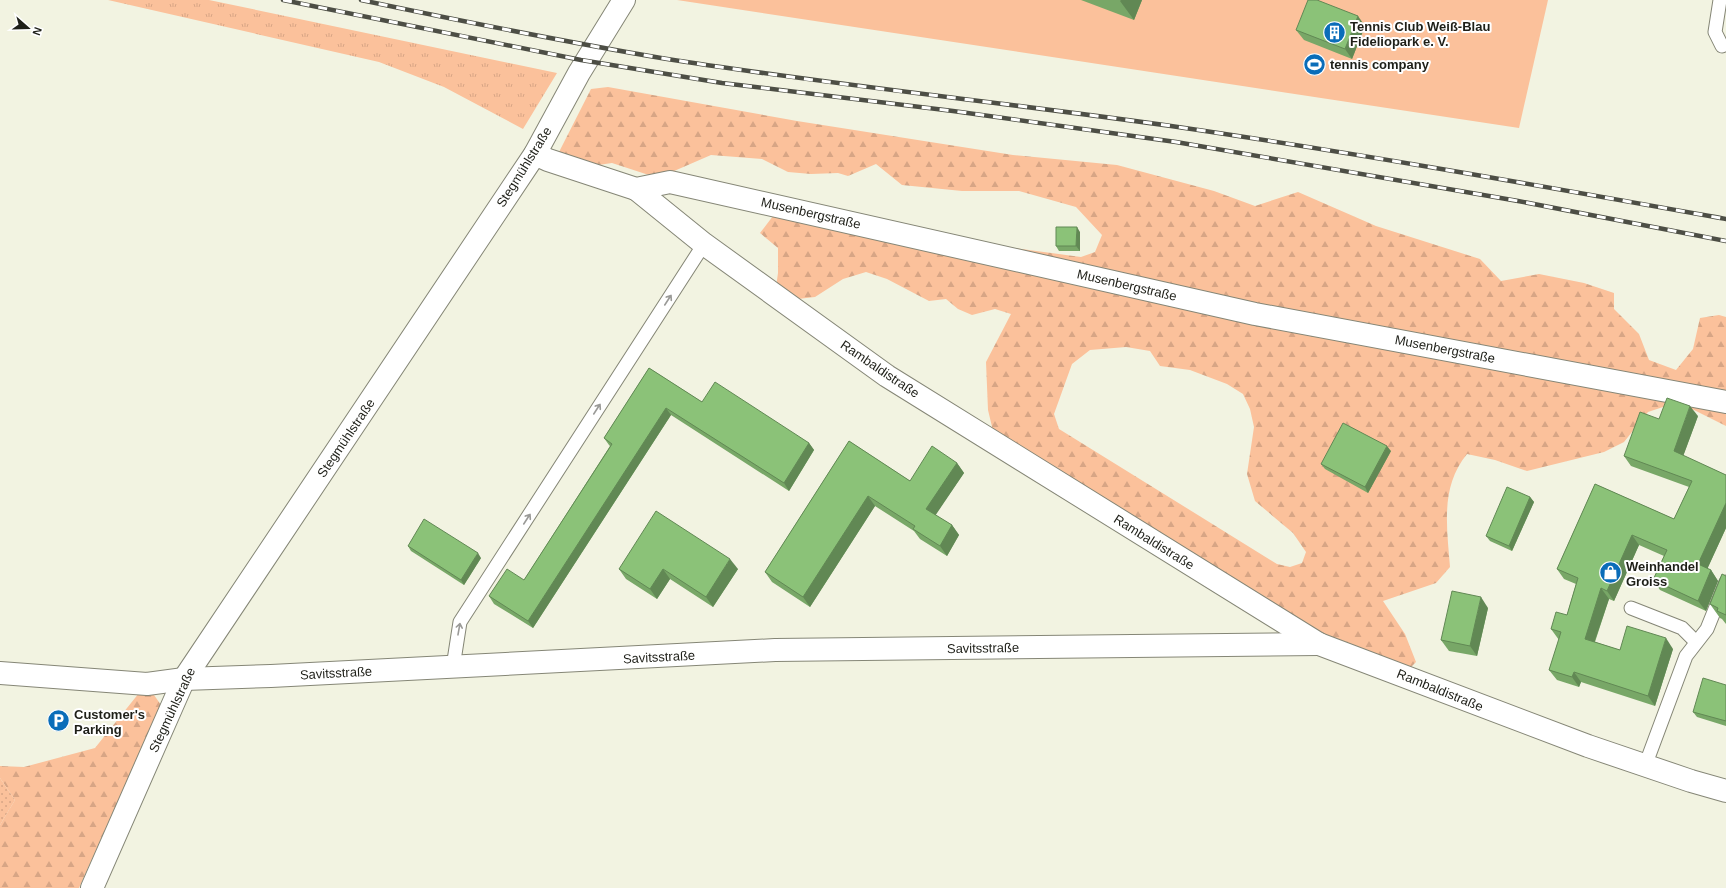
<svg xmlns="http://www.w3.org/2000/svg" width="1726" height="888" font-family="Arial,sans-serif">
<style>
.grass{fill:url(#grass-tufts)}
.forest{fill:url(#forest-firs);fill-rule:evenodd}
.park{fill:url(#park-dots)}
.pitch{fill:#fbc19b}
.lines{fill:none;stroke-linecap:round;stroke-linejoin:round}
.service-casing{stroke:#858676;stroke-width:15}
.minor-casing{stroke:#858676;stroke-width:24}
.service{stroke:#fff;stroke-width:13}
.minor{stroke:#fff;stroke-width:22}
.rail-casing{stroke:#4d4e45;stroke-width:4.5}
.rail{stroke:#fff;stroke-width:3;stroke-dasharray:9;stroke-linecap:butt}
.wall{fill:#78a767}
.shaded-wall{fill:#618854}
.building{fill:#8bc278;stroke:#618854}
.oneway{stroke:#9a9a97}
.labels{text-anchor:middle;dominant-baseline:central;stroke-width:4;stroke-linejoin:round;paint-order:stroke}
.poi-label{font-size:13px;font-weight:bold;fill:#1e1f18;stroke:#fff;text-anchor:start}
.street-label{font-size:13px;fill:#1e1f18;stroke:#fff}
</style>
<defs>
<pattern id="grass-tufts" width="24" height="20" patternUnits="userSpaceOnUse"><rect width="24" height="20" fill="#fbc19b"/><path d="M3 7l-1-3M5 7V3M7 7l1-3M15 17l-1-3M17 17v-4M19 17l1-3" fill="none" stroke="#d7a585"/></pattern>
<pattern id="forest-firs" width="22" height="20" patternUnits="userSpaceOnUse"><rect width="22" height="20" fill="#fbc19b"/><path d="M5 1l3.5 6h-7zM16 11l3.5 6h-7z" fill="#d7a585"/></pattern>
<pattern id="park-dots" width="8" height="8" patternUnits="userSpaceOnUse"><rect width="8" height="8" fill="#fbc19b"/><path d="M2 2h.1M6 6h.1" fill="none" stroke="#d7a585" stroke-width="1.8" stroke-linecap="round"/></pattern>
</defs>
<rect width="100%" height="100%" fill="#f2f3e1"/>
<!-- grass -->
<path class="grass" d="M 108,0 L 209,0 L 557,73 L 523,129 L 444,87 L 379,62 Z"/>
<!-- forest -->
<g class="forest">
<path d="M 608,87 L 797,121 L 1013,155 L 1117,165 L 1214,191 L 1255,206 L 1298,192 L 1376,226 L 1480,259 L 1501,281 L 1539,274 L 1584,283 L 1614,293 L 1614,309 L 1639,334 L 1649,360 L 1676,370 L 1693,349 L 1700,318 L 1719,315 L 1726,317 L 1726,426 L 1692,409 L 1666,406 L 1648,412 L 1624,442 L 1604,452 L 1527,471 L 1495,460 L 1467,454 C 1440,487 1447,527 1450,567 L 1436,583 L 1383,601 L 1405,634 L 1416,662 L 1407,671 L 1324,635 L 994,435 L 988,410 L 986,362 L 1011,314 L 995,309 L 972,315 L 958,309 L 946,299 L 929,301 L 887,279 L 866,272 L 843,279 L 815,297 L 789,300 L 776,287 L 778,273 L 778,248 L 760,233 L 773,216 L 1081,257 L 1095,252 L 1102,235 L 1076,207 L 1019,191 L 962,191 L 902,185 L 876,164 L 848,176 L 838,173 L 811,174 L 788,172 L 762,159 L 711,155 L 658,178 L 612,163 L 585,167 L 559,152 L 591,89 ZM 1126,347 L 1150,351 L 1160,366 L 1190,370 L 1227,384 L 1243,394 L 1250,409 L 1254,427 L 1247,474 L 1255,501 L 1293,533 L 1306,552 L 1302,563 L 1290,567 L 1277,564 L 1059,429 L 1054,414 L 1072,364 L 1090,350 Z"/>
<path d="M 139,693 L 154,695 L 161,705 L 79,888 L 0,888 L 0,825 L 15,800 L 0,778 L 0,766 L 24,767 L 95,748 Z"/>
</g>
<!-- park -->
<path class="park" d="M 0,778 L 15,800 L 0,825 Z"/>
<!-- pitch -->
<path class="pitch" d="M 677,0 L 1548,0 L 1519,128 Z"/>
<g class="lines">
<defs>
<g id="service">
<path d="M 1720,0 L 1715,32 L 1722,46"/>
<path d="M 1631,608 L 1682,628 L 1696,642"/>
<path d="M 453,667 L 460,622 L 704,244"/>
<path d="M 1645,766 L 1686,656 L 1707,629 L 1726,582"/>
</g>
<g id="minor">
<path d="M 535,154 L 548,160 L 636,189 L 670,182 L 1255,314 L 1726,402"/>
<path d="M 636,189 L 704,244 L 887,376 L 1319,644 L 1588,746 L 1691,781 L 1726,791"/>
<path d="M 0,673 L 147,684 L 184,679 L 271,676 L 775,650 L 1319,644"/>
<path d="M 92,888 L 184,679 L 535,154 L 579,73 L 624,0"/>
</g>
</defs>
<!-- service casing -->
<use href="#service" class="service-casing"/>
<!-- minor casing -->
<use href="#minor" class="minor-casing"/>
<!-- service -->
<use href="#service" class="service"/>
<!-- minor -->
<use href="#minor" class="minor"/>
<defs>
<g id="rail">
<path d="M 283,0 L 581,60 L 722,83 L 953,111 L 1176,142 L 1518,201 L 1726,241"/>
<path d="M 361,0 C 461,21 561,41 661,58 C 831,85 1001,102 1171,126 C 1357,153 1541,186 1726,219"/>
</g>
</defs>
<!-- rail casing -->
<use href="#rail" class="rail-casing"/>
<!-- rail -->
<use href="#rail" class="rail"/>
</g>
<!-- wall -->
<g class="wall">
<path d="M 1081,0 L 1142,0 L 1134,20 Z"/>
<path d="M 1365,26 L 1352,59 L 1304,40 L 1296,30 Z"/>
<path d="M 1080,232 L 1080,251 L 1059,251 L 1056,246 Z"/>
<path d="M 649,368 L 702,402 L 809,443 L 814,450 L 789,491 L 671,415 L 533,628 L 494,604 L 489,596 L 524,580 L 610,446 L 609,445 L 604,438 Z"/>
<path d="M 1698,416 L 1683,456 L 1726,475 L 1726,528 L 1707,569 L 1711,570 L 1718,581 L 1706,611 L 1660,590 L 1653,580 L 1664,556 L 1639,545 L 1614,601 L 1609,599 L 1595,642 L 1620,650 L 1673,649 L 1655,706 L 1581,682 L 1579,687 L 1557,680 L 1549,670 L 1559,640 L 1551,629 L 1567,615 L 1576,584 L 1564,579 L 1557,569 L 1595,484 L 1674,519 L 1689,487 L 1631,466 L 1624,456 Z"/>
<path d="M 849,441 L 910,481 L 957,463 L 964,473 L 935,515 L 952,525 L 959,535 L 947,556 L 920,539 L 914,531 L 875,506 L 810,607 L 772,582 L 765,572 Z"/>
<path d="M 1391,451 L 1368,493 L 1325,469 L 1321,464 Z"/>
<path d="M 1530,497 L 1534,502 L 1512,551 L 1490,541 L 1486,536 Z"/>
<path d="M 408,546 L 481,558 L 464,585 L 411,551 Z"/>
<path d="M 619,569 L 738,569 L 713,607 L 670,579 L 657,599 L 626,579 Z"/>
<path d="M 1726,576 L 1726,624 L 1722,619 L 1720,618 L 1710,604 Z"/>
<path d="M 1488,608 L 1477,656 L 1449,651 L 1441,640 Z"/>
<path d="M 1726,685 L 1726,726 L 1697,717 L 1693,712 Z"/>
</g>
<!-- shaded-wall -->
<g class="shaded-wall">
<path d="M 1121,0 L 1142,0 L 1134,20 L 1120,1 Z"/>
<path d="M 1358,16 L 1365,26 L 1352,59 L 1345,49 Z"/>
<path d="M 1077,227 L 1080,232 L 1080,251 L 1076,246 Z"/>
<path d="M 1690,406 L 1698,416 L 1681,462 L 1674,451 Z"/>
<path d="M 666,408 L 671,415 L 533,628 L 528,621 Z"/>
<path d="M 809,443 L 814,450 L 789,491 L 784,483 Z"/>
<path d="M 1387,446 L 1391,451 L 1368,493 L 1365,487 Z"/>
<path d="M 957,463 L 964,473 L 933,519 L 926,509 Z"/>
<path d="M 868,496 L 875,506 L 810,607 L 803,597 Z"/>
<path d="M 1530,497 L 1534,502 L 1512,551 L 1509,546 Z"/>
<path d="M 1726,503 L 1726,528 L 1705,574 L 1698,564 Z"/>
<path d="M 952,525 L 959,535 L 947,556 L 940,546 Z"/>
<path d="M 1632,535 L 1639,545 L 1614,601 L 1607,591 Z"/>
<path d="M 478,553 L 481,558 L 464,585 L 461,580 Z"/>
<path d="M 730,559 L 738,569 L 713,607 L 706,597 Z"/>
<path d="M 663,569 L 670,579 L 657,599 L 650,589 Z"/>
<path d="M 1711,570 L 1718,581 L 1706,611 L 1698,601 Z"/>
<path d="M 1601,588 L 1609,599 L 1592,649 L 1585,639 Z"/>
<path d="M 1481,597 L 1488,608 L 1477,656 L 1470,646 Z"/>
<path d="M 1666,638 L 1673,649 L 1655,706 L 1648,696 Z"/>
<path d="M 1574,672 L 1581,682 L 1579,687 L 1572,677 Z"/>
</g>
<!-- building -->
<g class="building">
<path d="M 1308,0 L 1317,0 L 1358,16 L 1345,49 L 1296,30 Z"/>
<path d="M 1056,227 L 1077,227 L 1076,246 L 1056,246 Z"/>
<path d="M 649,368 L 702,402 L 715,382 L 809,443 L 784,483 L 666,408 L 528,621 L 489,596 L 507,569 L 524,580 L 612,444 L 604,438 Z"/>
<path d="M 1667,398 L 1690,406 L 1674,451 L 1726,475 L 1726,503 L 1698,564 L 1711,570 L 1698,601 L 1653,580 L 1667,550 L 1632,535 L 1607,591 L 1601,588 L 1585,639 L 1620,650 L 1627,626 L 1666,638 L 1648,696 L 1574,672 L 1572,677 L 1549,670 L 1561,632 L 1551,629 L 1556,612 L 1567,615 L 1578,578 L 1557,569 L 1595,484 L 1674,519 L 1692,481 L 1624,456 L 1640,412 L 1659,419 Z"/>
<path d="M 1343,423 L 1387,446 L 1365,487 L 1321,464 Z"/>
<path d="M 849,441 L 910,481 L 932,446 L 957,463 L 926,509 L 952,525 L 940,546 L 913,529 L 915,526 L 868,496 L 803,597 L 765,572 Z"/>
<path d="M 1507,487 L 1530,497 L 1509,546 L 1486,536 Z"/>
<path d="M 656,511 L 730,559 L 706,597 L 663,569 L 650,589 L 619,569 Z"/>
<path d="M 424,519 L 478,553 L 461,580 L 408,546 Z"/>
<path d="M 1722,574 L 1726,576 L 1726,615 L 1717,611 L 1718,608 L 1710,604 Z"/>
<path d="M 1452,591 L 1481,597 L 1470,646 L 1441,640 Z"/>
<path d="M 1703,678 L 1726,685 L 1726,721 L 1693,712 Z"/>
</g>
<!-- one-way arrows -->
<defs><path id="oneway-shaft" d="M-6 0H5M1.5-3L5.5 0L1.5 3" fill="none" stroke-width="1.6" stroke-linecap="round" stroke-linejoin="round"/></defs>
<g class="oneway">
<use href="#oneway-shaft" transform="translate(668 300) rotate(-57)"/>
<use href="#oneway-shaft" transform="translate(597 409) rotate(-57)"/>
<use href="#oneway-shaft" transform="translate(527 519) rotate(-57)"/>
<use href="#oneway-shaft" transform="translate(459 629) rotate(-80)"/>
</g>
<!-- icons -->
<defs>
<symbol id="building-disc" viewBox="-11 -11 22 22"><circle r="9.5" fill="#0a6db9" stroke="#fff"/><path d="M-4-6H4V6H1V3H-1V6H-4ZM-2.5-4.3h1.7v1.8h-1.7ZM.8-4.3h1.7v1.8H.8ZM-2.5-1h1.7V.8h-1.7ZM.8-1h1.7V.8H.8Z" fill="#fff"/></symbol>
<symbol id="stadium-disc" viewBox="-11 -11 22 22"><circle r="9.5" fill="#0a6db9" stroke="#fff"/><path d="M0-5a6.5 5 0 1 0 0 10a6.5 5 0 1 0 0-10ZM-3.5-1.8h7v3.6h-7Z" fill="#fff"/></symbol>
<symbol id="shop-disc" viewBox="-11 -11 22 22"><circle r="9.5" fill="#0a6db9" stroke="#fff"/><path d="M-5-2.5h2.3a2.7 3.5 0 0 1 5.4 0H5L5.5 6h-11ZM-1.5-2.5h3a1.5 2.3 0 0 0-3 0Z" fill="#fff"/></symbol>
<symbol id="parking-disc" viewBox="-11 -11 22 22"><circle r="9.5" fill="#0a6db9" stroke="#fff"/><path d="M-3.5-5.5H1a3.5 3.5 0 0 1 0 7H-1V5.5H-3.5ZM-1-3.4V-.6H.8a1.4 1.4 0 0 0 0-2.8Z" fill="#fff"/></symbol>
</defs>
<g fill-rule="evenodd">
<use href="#building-disc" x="1322" y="20" width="25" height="25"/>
<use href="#stadium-disc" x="1302" y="52" width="25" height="25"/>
<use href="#shop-disc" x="1598" y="560" width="25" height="25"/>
<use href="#parking-disc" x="46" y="708" width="25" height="25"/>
</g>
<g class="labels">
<!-- poi labels -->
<g class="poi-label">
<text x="1350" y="26">Tennis Club Weiß-Blau<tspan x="1350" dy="15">Fideliopark e. V.</tspan></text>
<text x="1330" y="64">tennis company</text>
<text x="1626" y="566">Weinhandel<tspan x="1626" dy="15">Groiss</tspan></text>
<text x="74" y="714">Customer's<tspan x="74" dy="15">Parking</tspan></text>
</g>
<!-- street labels -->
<g class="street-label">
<text transform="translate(524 167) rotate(-58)">Stegmühlstraße</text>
<text transform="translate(811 213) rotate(13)">Musenbergstraße</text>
<text transform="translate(1127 285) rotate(13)">Musenbergstraße</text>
<text transform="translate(1445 349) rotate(11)">Musenbergstraße</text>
<text transform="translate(880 369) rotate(34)">Rambaldistraße</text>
<text transform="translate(346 438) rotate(-56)">Stegmühlstraße</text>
<text transform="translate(1154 542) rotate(32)">Rambaldistraße</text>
<text transform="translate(983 648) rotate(-1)">Savitsstraße</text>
<text transform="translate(659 657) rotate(-3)">Savitsstraße</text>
<text transform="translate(336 673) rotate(-3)">Savitsstraße</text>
<text transform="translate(1440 690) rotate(22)">Rambaldistraße</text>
<text transform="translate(172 710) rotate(-65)">Stegmühlstraße</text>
</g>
</g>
<!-- north arrow -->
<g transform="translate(28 28) rotate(110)" stroke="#ffffff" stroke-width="3" paint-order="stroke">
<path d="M0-3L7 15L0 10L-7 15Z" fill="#1e1f18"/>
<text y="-6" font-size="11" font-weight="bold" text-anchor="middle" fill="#1e1f18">N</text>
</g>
</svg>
